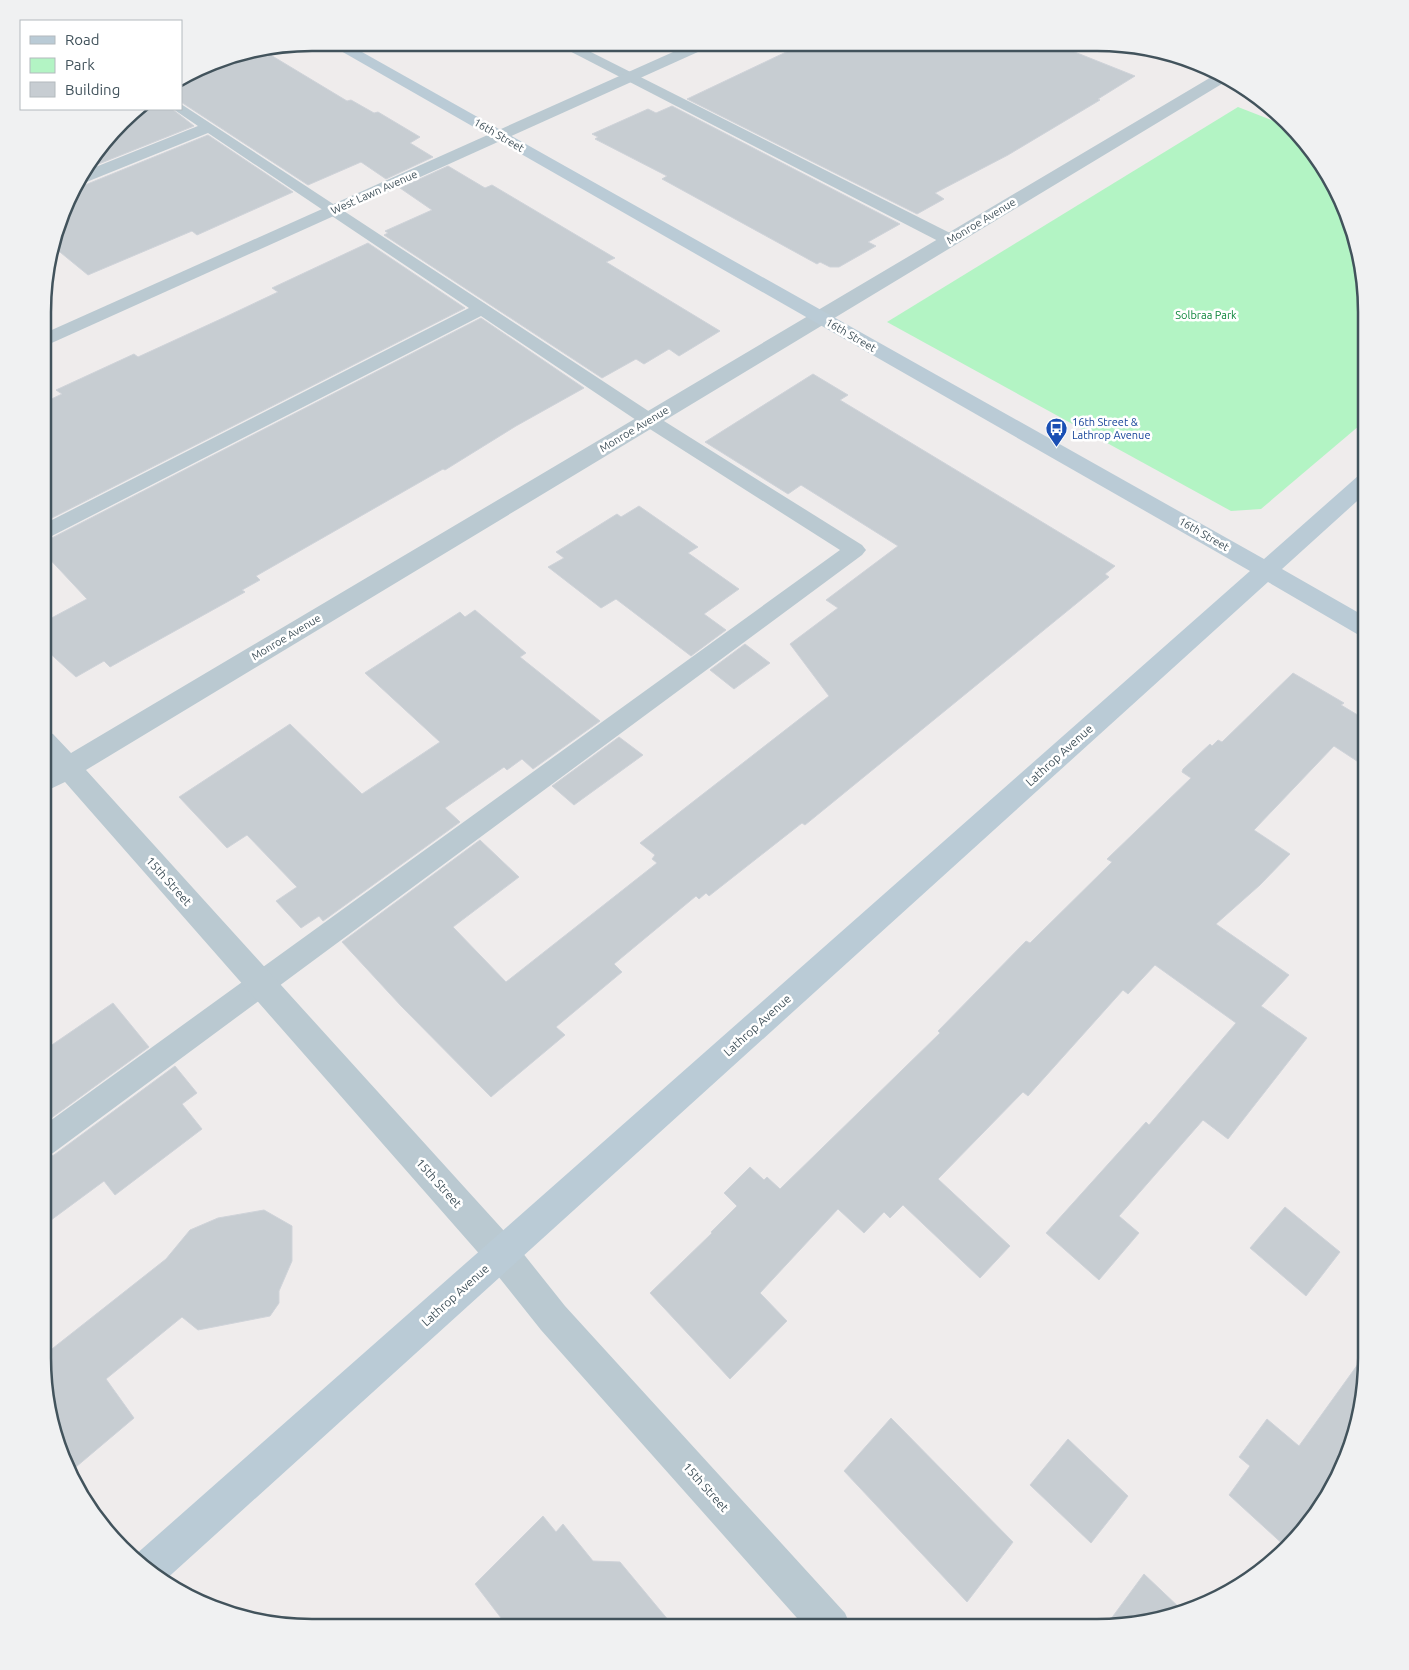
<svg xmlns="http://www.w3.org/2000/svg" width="1409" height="1670" font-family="Ubuntu,sans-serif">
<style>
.green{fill:#b3f4c4}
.building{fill:#c7cdd2;stroke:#cfd3d9}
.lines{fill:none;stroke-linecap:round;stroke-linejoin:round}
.lane{fill:#bac9d1;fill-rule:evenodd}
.street{fill:#bac9d1;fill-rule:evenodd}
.secondary{fill:#bacbd6;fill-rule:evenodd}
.labels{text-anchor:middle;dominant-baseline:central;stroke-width:5;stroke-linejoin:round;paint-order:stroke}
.far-street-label{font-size:11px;fill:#42535c;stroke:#fff}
.far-park-label{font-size:11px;fill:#0b8539;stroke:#fff}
.far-transit-label{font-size:11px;fill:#164399;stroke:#fff;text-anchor:start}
.street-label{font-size:12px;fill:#42535c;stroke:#fff}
.rim{fill:none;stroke:#42535c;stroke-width:2.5}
</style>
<rect width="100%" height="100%" fill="#efecec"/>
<!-- green -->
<path class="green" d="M 1238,107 L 1292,128 L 1299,134 L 1330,177 L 1357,242 L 1366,312 L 1366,420 L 1261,509 L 1231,511 L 887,322 Z"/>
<!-- building -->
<g class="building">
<path d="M 803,44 L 1057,45 L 1135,76 L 1098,99 L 1100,100 L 1008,155 L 935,193 L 944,199 L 917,214 L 687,99 Z"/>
<path d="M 264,51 L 347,101 L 351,100 L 374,113 L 378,112 L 420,137 L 410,143 L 433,157 L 386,179 L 361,162 L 308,185 L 181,102 L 181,82 L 225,57 Z"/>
<path d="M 672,106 L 900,224 L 868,242 L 876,246 L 839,267 L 830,267 L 820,262 L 817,264 L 662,179 L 667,176 L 595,139 L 598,137 L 592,134 L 648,109 L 656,113 Z"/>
<path d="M 135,109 L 172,109 L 194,126 L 86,169 Z"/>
<path d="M 208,135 L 293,192 L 197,235 L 192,231 L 88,275 L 55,248 L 76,186 L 85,185 Z"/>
<path d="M 448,166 L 485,188 L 492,185 L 615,258 L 606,262 L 720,331 L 679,356 L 669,349 L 644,364 L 636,359 L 602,378 L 384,235 L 388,233 L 385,231 L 432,210 L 400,188 Z"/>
<path d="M 368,243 L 465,308 L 44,522 L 45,402 L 62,394 L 56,390 L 134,354 L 138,357 L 223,318 L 278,292 L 272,288 Z"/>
<path d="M 481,318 L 584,388 L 516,426 L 445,470 L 443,469 L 256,576 L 260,580 L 242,590 L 245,592 L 110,667 L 104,661 L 76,677 L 44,648 L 44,622 L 87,599 L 44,553 L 44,542 Z"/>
<path d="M 813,374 L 848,395 L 840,400 L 1115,566 L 1105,574 L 1109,577 L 805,825 L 802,823 L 709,896 L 706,893 L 699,899 L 696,896 L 614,964 L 622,972 L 556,1027 L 565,1035 L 491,1097 L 402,1007 L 342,942 L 480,840 L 519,877 L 453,927 L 506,982 L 657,863 L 652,859 L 655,855 L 640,843 L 829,696 L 790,644 L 838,608 L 826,600 L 898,546 L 801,485 L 788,494 L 705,442 Z"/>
<path d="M 639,506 L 698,547 L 688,553 L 739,589 L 704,614 L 726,630 L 691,656 L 616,599 L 601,608 L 548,567 L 564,558 L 556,552 L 617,514 L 621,517 Z"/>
<path d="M 475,610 L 526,653 L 520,657 L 600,721 L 533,769 L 522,759 L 507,770 L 504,767 L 445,808 L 460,822 L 323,921 L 319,916 L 301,928 L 276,901 L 297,887 L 247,835 L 227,848 L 179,797 L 290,724 L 362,794 L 440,742 L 365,673 L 460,612 L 465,617 Z"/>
<path d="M 745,644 L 770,663 L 734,689 L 710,670 Z"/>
<path d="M 1293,673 L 1344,703 L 1341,705 L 1366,720 L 1366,767 L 1334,746 L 1254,830 L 1290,854 L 1260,885 L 1216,924 L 1289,975 L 1261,1006 L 1307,1038 L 1228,1139 L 1203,1120 L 1119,1216 L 1139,1233 L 1099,1280 L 1046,1233 L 1146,1122 L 1149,1125 L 1236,1023 L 1155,965 L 1128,994 L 1123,990 L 1028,1096 L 1023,1092 L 938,1179 L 1010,1246 L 980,1278 L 903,1205 L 890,1218 L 884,1212 L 864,1233 L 838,1209 L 760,1293 L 787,1321 L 730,1379 L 650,1293 L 712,1233 L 711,1232 L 737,1206 L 724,1193 L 750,1167 L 764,1180 L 767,1177 L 780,1189 L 940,1033 L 938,1031 L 1026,941 L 1030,943 L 1112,862 L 1107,859 L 1191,778 L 1182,772 L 1183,769 L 1210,744 L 1212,746 L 1218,740 L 1222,742 Z"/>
<path d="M 619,737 L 643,755 L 574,805 L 552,786 Z"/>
<path d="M 113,1003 L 149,1047 L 43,1124 L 43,1051 Z"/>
<path d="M 175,1066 L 197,1093 L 182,1104 L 202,1129 L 115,1195 L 104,1181 L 43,1226 L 43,1159 L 54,1155 Z"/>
<path d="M 1285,1207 L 1340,1252 L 1306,1296 L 1250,1248 Z"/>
<path d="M 264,1210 L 292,1226 L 292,1261 L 279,1291 L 279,1303 L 270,1316 L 198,1330 L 182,1317 L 106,1379 L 134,1418 L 70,1472 L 52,1428 L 43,1356 L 166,1259 L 190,1230 L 218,1218 Z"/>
<path d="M 1366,1353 L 1366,1375 L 1352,1444 L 1321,1507 L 1287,1548 L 1229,1495 L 1250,1466 L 1239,1457 L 1267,1419 L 1299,1446 Z"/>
<path d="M 891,1418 L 1013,1542 L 967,1602 L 844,1471 Z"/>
<path d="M 1068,1439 L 1128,1496 L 1091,1543 L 1030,1485 Z"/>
<path d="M 543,1516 L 556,1532 L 563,1524 L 593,1561 L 620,1562 L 674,1627 L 508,1627 L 475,1584 Z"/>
<path d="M 1144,1574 L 1183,1611 L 1167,1618 L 1105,1627 Z"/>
</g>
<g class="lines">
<!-- lane -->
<g class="lane">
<path d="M 554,43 L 573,43 L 956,236 L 958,240 L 956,244 L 944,244 Z"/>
<path d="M 181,104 L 656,416 L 862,545 L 866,550 L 862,555 L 53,1153 L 43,1157 L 43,1126 L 840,550 L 642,424 L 481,316 L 44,540 L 44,524 L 469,308 L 208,133 L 84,183 L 76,184 L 83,172 L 198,126 L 176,111 L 174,109 L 181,109 Z"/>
</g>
<!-- street -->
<g class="street">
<path d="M 691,44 L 711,44 L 709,47 L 45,346 L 45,333 Z"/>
<path d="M 1175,56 L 1200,63 L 1230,79 L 86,770 L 514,1242 L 565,1306 L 845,1613 L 851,1627 L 805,1627 L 541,1330 L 490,1266 L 65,782 L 44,792 L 44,769 L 50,765 L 44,758 L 44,731 L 53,734 L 71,753 L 1213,76 L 1176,61 Z"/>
</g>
<!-- secondary -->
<path class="secondary" d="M 327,43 L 346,43 L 1264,559 L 1358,476 L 1366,474 L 1366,493 L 1282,569 L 1366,617 L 1366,637 L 1357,634 L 1268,582 L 163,1582 L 134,1558 L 134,1556 L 1250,571 Z"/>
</g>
<!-- icons -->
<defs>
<symbol id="bus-pin" viewBox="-11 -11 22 30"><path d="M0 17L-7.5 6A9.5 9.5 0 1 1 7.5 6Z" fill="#1a4fb4" stroke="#fff"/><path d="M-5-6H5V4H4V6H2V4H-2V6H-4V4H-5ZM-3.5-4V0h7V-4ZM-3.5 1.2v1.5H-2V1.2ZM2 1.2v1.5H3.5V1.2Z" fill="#fff"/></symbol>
</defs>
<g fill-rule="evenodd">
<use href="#bus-pin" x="1044" y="416" width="25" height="34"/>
</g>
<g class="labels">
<!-- far-street labels -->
<g class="far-street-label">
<text transform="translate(499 135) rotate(30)">16th Street</text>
<text transform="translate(374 192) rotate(-24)">West Lawn Avenue</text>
<text transform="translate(981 221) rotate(-31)">Monroe Avenue</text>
<text transform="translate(851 335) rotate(30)">16th Street</text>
<text transform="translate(634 429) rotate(-31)">Monroe Avenue</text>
<text transform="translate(1204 534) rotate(30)">16th Street</text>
<text transform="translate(286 637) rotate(-31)">Monroe Avenue</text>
</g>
<!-- far-park labels -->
<g class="far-park-label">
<text x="1206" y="315">Solbraa Park</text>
</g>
<!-- far-transit labels -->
<g class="far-transit-label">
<text x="1072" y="422">16th Street &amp;<tspan x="1072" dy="13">Lathrop Avenue</tspan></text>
</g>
<!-- street labels -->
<g class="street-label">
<text transform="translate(1059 755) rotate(-42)">Lathrop Avenue</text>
<text transform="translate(169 881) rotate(48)">15th Street</text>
<text transform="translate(757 1025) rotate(-42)">Lathrop Avenue</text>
<text transform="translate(439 1183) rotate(48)">15th Street</text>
<text transform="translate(455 1295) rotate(-42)">Lathrop Avenue</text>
<text transform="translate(706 1487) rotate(48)">15th Street</text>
</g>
</g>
<!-- crop -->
<path d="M0 0H1409V1670H0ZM312 51H1097A261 261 0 0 1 1358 312V1358A261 261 0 0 1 1097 1619H312A261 261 0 0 1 51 1358V312A261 261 0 0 1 312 51Z" fill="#f0f1f2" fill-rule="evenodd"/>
<path class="rim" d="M312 51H1097A261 261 0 0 1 1358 312V1358A261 261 0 0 1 1097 1619H312A261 261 0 0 1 51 1358V312A261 261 0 0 1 312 51Z"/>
<!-- legend -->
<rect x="20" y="20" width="162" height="90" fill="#ffffff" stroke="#b3babe"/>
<rect x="30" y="36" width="25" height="8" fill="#bacbd6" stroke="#b3babe"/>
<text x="65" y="45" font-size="15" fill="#42535c">Road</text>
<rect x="30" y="58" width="25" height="15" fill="#b3f4c4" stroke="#b3babe"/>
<text x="65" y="70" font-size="15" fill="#42535c">Park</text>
<rect x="30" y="82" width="25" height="15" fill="#c7cdd2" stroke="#b3babe"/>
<text x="65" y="95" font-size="15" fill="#42535c">Building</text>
</svg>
